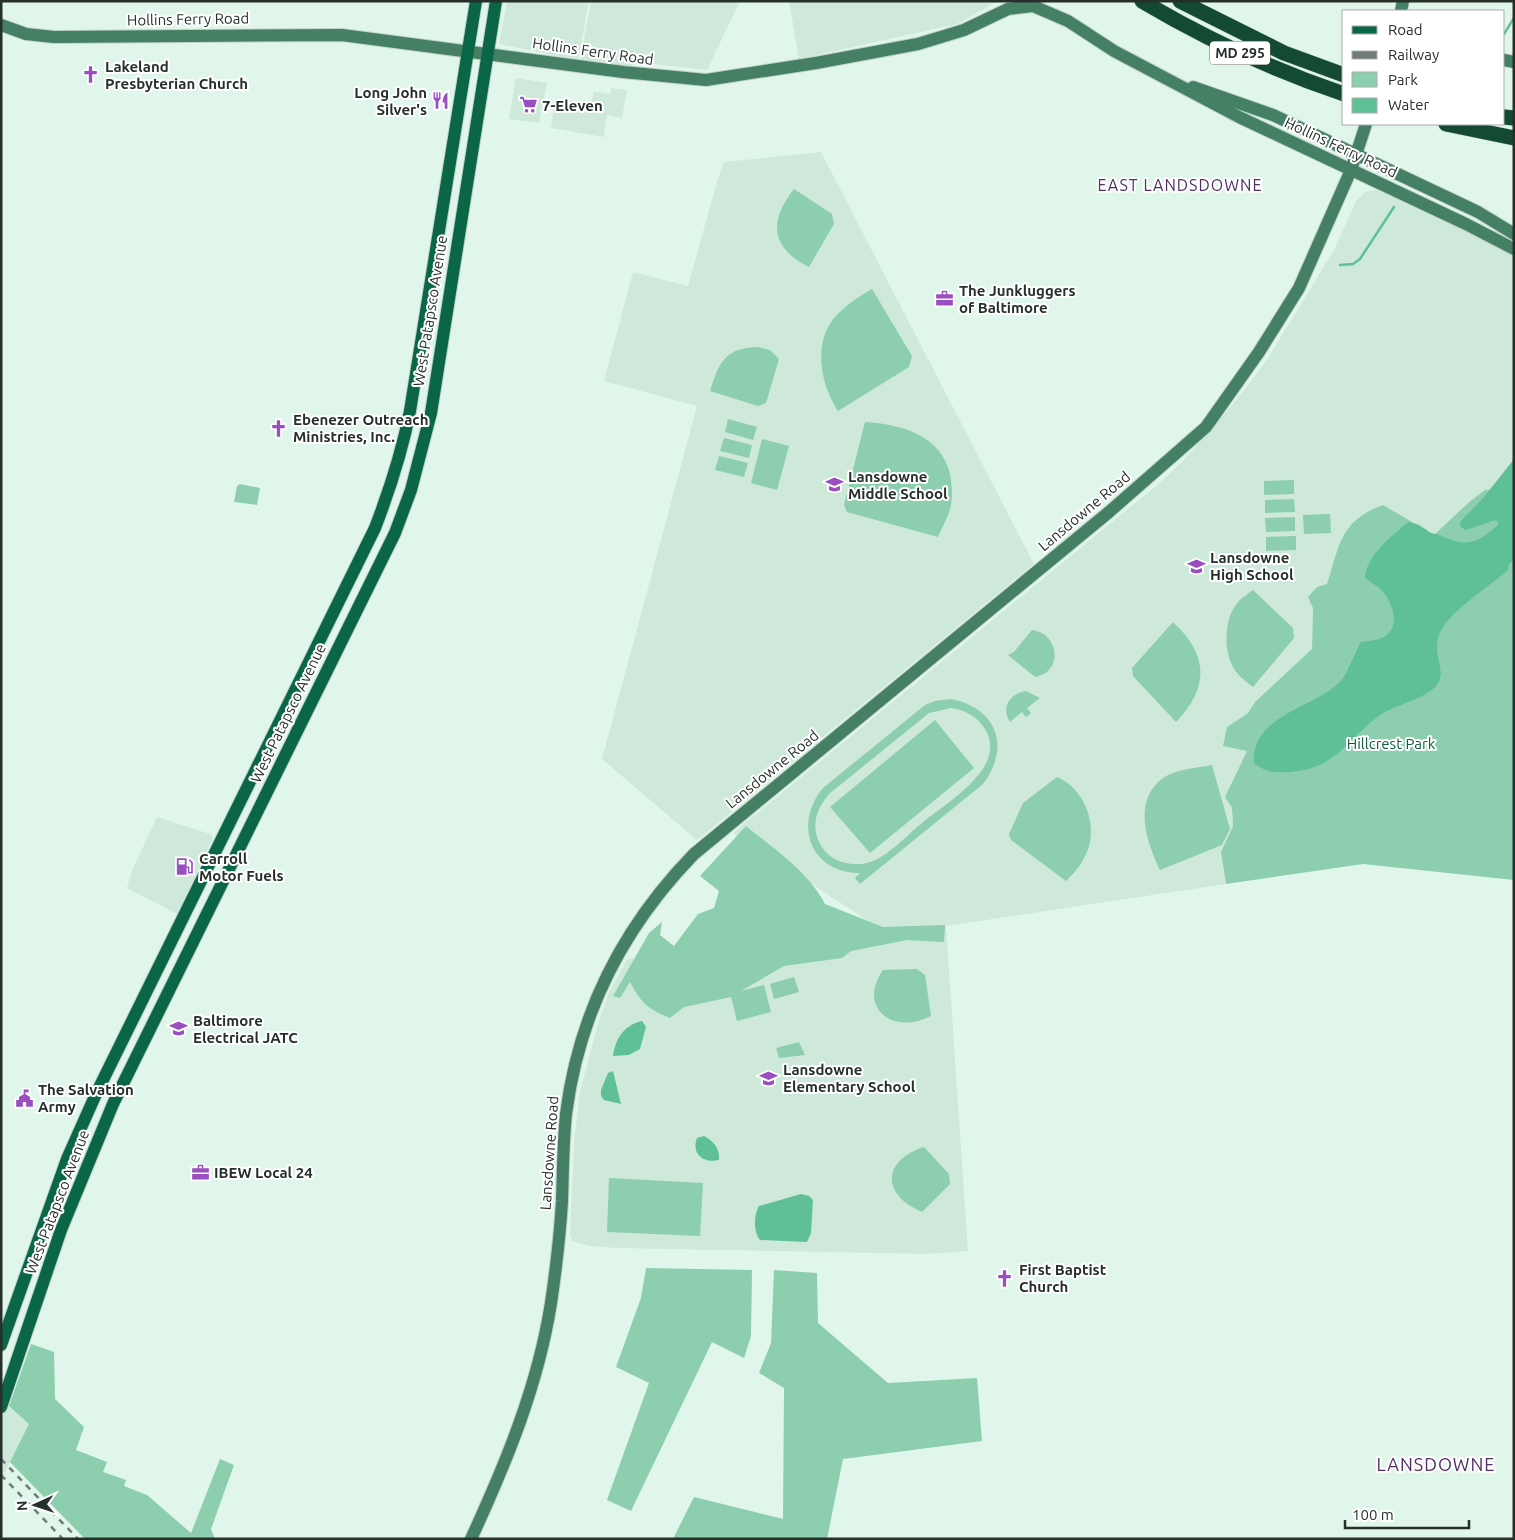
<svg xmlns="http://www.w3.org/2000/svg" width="1515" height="1540" font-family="Ubuntu,sans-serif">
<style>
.built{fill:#cee9da}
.green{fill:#8ccead;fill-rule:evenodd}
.water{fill:#60c095}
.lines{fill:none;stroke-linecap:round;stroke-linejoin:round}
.stream{stroke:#60c095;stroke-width:2.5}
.secondary-casing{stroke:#c0d2c8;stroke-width:14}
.primary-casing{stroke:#c0d2c8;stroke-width:14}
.highway-casing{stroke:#c0d2c8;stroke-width:16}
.secondary{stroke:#458065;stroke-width:12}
.primary{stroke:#0a6646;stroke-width:12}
.highway{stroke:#144933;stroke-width:15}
.rail{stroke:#707d76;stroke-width:2.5;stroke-dasharray:6 6;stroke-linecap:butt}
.labels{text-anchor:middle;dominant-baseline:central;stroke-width:4;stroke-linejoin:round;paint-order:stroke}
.shield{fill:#fff;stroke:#686d6b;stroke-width:1}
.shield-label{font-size:14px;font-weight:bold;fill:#272f2b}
.street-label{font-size:15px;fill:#272f2b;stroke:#fff}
.poi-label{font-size:15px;font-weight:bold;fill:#272f2b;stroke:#fff;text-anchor:start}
.park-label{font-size:15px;fill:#0f5b3f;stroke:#fff}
.neighbourhood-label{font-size:16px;letter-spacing:1px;fill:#522e66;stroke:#fff}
.quarter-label{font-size:18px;letter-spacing:1px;fill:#522e66;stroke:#fff}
</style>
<rect width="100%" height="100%" fill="#e1f6eb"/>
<!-- built -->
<g class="built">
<path d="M 507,1 L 589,1 L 578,60 L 499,44 Z"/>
<path d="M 591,1 L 740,1 L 707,70 L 635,62 L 633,66 L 580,61 Z"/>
<path d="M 789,1 L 998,1 L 957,24 L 799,59 Z"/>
<path d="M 516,78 L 547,83 L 539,123 L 509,119 Z"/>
<path d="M 611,88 L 627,90 L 622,118 L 607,115 L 604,137 L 551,128 L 555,99 L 591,104 L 594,91 L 610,94 Z"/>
<path d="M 821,152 L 1034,564 L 697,840 L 602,759 L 697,406 L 604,381 L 633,272 L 688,286 L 716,185 L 724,162 Z"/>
<path d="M 1375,190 L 1383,190 L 1514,254 L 1514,487 L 1468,503 L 1434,535 L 1339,547 L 1327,584 L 1317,587 L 1313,608 L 1312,649 L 1255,702 L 1248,713 L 1227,727 L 1247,751 L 1225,797 L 1232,808 L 1233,826 L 1221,852 L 1226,884 L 946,926 L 968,1251 L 927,1254 L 616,1248 L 589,1246 L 572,1241 L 570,1234 L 574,1143 L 580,1091 L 599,1020 L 610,990 L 627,959 L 884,931 L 733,833 L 1156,486 L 1182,462 L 1242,393 L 1268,358 L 1334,250 L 1356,201 L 1365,192 Z"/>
<path d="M 157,817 L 210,834 L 213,838 L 177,914 L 127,888 L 131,873 Z"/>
<path d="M 1,1399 L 29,1424 L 1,1480 Z"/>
</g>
<!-- green -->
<g class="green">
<path d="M 794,189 L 832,214 L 834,224 L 809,267 C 771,248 768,222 794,189 Z"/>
<path d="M 872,289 L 912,356 L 909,367 L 838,411 C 821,386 812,343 835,317 C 846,305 858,297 872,289 Z"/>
<path d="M 758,347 L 770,350 L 779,359 L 766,403 L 758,406 L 710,391 C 719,362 725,348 758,347 Z"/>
<path d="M 728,419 L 757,427 L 753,440 L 725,432 Z"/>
<path d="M 865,422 C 917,425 959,446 951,505 C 949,516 942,527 938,537 L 847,512 L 844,505 Z"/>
<path d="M 724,438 L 752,445 L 749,458 L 720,451 Z"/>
<path d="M 762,439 L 789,446 L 777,490 L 751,483 Z"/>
<path d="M 719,456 L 748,463 L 744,477 L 715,470 Z"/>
<path d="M 1294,480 L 1294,494 L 1264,495 L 1264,481 Z"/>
<path d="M 240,484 L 260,488 L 257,505 L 234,502 L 237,486 Z"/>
<path d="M 1514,487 L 1514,880 L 1363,864 L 1226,884 L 1221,852 L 1233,826 L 1232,808 L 1225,797 L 1247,751 L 1223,746 L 1227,727 L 1248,713 L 1255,702 L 1312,649 L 1313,608 L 1308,597 L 1317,587 L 1327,584 C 1340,544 1340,521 1383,505 L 1434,535 L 1468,503 L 1485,490 Z"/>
<path d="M 1294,499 L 1295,512 L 1265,513 L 1265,500 Z"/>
<path d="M 1330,514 L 1331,533 L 1304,534 L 1303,515 Z"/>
<path d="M 1295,517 L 1295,531 L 1266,532 L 1265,518 Z"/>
<path d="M 1296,536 L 1296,550 L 1266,551 L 1266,537 Z"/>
<path d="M 1253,590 L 1293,628 L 1294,638 L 1253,687 C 1245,681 1236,674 1232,665 C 1223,648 1225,616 1238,602 C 1242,597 1248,594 1253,590 Z"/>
<path d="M 1173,622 C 1209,655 1209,688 1176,722 L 1133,676 L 1132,668 Z"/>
<path d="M 1032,630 C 1059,633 1064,672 1035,677 L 1008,655 L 1014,652 Z"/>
<path d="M 1026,691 L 1040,698 L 1027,708 L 1031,713 L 1026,717 L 1022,712 L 1010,722 C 1000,707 1011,693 1026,691 Z"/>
<path d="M 951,699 C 997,708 1011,747 983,784 L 860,884 L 855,878 L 860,873 C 810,873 793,824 823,788 L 925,705 L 935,701 ZM 951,708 C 965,710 977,716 985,729 C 1009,767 946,803 922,823 C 906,836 887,858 867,863 C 848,867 828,861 819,842 C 811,824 817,808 829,794 L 929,713 Z"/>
<path d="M 935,720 L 974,768 L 870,853 L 830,807 Z"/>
<path d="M 1212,765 L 1230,829 L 1222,845 L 1160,870 C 1147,842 1132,801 1163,778 C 1176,769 1197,768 1212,765 Z"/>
<path d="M 1057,777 C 1080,786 1095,816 1090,842 C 1087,857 1077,871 1066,881 L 1011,840 L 1009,834 L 1023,803 Z"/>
<path d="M 746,826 C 774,849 809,872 825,904 L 883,927 L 945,925 L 944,942 L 907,940 L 851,951 L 842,958 L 784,966 L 741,991 L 764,985 L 771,1012 L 737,1021 L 731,997 L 684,1007 L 670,1018 C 648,1009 641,1003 630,982 L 620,998 L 613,996 L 649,933 L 662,922 L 660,935 L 674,946 L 698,914 L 714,908 L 719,891 L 700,876 Z"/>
<path d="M 917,969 L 925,975 L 931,1016 C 892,1036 857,1007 883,970 Z"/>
<path d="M 794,977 L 799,992 L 774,999 L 770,984 Z"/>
<path d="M 799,1042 L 805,1055 L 779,1058 L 776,1048 Z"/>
<path d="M 924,1147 L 949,1174 L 950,1184 L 922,1212 C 882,1195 881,1161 924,1147 Z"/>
<path d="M 609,1178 L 703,1183 L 700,1236 L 607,1232 Z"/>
<path d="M 646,1268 L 752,1270 L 751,1336 L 744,1358 L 712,1342 L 631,1511 L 607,1500 L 649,1383 L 616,1367 L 641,1298 Z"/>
<path d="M 774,1270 L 817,1273 L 818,1323 L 888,1383 L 977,1378 L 982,1441 L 843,1459 L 827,1539 L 673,1539 L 694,1497 L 783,1519 L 784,1388 L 759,1373 L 771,1343 Z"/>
<path d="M 31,1344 L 54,1352 L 55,1399 L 84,1427 L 76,1450 L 107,1462 L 103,1472 L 126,1480 L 124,1486 L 147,1495 L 191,1533 L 220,1459 L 234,1465 L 211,1529 L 215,1539 L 85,1539 L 10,1462 L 29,1424 L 9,1406 Z"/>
</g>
<!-- water -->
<g class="water">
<path d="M 1514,459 L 1514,559 L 1509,564 L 1508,570 C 1489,587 1444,614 1438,638 C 1433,656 1447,672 1437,685 C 1428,697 1397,705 1383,713 C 1348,736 1339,769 1289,772 C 1275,773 1265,772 1254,763 C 1250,715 1316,708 1342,680 C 1346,675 1356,651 1361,642 C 1368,641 1378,640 1384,637 C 1402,627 1392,599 1380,589 C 1375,584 1370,583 1365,577 C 1367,555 1392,536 1408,522 C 1417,523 1421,526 1428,531 C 1431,534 1436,533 1439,535 C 1467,548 1477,544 1499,524 L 1496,520 L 1465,530 L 1460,526 L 1461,521 L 1484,497 Z"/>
<path d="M 642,1021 L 646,1027 L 640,1049 L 629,1055 L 613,1056 C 615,1039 624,1025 642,1021 Z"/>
<path d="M 613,1071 L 621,1104 L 604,1100 L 601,1096 L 601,1090 L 608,1073 Z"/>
<path d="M 704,1136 C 714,1141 720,1149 719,1160 C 703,1164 691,1153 697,1138 Z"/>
<path d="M 801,1194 L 809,1196 L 813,1200 L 811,1233 L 807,1242 L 760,1240 C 753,1232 754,1214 759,1206 Z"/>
</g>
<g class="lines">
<!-- stream -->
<g class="stream">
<path d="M 1504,34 L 1514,18"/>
<path d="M 1340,265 L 1353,264 L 1360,259 L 1394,207"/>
</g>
<defs>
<g id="secondary">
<path d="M 1401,11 L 1403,1"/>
<path d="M 1,25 L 26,34 L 54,37 L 342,35 L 623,72 L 706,80 L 816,63 L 918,44 L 964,30 L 1008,9 L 1033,6 L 1068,21 L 1114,51 L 1239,117 L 1466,224 L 1514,249"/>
<path d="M 1504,60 L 1514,62"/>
<path d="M 1193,87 L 1273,115 L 1478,212 L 1514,234"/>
<path d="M 471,1539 C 506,1463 538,1386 551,1303 C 556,1269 560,1235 562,1201 C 563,1172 563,1143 566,1114 C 579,1012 623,927 694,854 L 1109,512 L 1206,427 L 1259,352 L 1299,288 L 1351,170 L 1366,124"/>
</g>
<g id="primary">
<path d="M 1,1345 L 67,1159 L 96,1094 L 375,528 C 390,489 402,452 410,411 L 476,1"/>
<path d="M 1,1407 L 61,1230 L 113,1104 L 395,533 L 411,490 L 431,413 L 496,1"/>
</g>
<g id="highway">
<path d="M 1142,1 C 1206,39 1273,70 1344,94"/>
<path d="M 1180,1 L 1284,53 L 1344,75"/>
<path d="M 1504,117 L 1514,118"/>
<path d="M 1446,124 L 1514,138"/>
</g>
</defs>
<!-- secondary casing -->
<use href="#secondary" class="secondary-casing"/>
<!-- primary casing -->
<use href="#primary" class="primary-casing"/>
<!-- highway casing -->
<use href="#highway" class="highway-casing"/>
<!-- secondary -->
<use href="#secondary" class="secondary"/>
<!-- primary -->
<use href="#primary" class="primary"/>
<!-- highway -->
<use href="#highway" class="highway"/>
<!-- rail -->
<g class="rail">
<path d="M 1,1459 L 78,1539"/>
<path d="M 1,1475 L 63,1539"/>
</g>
</g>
<!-- icons -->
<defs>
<symbol id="church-bare" viewBox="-9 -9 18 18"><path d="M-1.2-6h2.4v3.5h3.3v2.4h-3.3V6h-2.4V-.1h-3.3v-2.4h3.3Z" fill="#9a4fc1" stroke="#fff" stroke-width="2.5" paint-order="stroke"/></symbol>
<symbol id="restaurant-bare" viewBox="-9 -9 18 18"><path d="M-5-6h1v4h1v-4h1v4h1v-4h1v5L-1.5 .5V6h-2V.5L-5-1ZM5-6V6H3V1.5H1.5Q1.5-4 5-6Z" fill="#9a4fc1" stroke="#fff" stroke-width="2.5" paint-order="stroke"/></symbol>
<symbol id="supermarket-bare" viewBox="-9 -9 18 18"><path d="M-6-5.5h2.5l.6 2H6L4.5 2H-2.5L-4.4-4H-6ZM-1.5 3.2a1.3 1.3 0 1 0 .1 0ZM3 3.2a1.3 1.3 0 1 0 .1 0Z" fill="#9a4fc1" stroke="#fff" stroke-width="2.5" paint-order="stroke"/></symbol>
<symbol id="office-bare" viewBox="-9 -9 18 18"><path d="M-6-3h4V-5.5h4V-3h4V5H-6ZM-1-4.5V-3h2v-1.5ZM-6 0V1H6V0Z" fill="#9a4fc1" stroke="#fff" stroke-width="2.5" paint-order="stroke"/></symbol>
<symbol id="school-bare" viewBox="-9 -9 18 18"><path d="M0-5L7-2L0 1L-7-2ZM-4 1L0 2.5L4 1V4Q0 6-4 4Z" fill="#9a4fc1" stroke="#fff" stroke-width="2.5" paint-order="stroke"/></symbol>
<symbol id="fuel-bare" viewBox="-9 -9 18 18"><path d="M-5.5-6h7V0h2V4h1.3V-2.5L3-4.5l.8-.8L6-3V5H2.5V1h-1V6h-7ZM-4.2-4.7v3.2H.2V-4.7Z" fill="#9a4fc1" stroke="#fff" stroke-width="2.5" paint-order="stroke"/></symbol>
<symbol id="civic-bare" viewBox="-9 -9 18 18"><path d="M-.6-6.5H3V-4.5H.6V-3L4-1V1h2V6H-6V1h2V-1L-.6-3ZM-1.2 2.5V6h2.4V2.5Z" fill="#9a4fc1" stroke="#fff" stroke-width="2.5" paint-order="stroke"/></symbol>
</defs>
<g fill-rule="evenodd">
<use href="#church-bare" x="78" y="62" width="25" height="25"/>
<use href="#restaurant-bare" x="428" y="88" width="25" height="25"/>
<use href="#supermarket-bare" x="516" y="92" width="25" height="25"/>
<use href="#office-bare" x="932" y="286" width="25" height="25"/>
<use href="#church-bare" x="266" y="416" width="25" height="25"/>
<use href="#school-bare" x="822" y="472" width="25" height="25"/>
<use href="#school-bare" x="1184" y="554" width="25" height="25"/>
<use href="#fuel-bare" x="172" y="854" width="25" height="25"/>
<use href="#school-bare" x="166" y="1016" width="25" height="25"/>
<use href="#school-bare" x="756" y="1066" width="25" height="25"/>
<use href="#civic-bare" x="12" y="1086" width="25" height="25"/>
<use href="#office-bare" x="188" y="1160" width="25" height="25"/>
<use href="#church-bare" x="992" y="1266" width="25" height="25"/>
</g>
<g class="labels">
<!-- shield labels -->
<rect class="shield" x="1210" y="41.5" width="60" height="23" rx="4"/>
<g class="shield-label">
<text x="1240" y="53">MD 295</text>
</g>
<!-- street labels -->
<g class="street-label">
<text transform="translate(188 19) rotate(-1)">Hollins Ferry Road</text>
<text transform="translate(593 51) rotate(8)">Hollins Ferry Road</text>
<text transform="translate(1341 147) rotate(25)">Hollins Ferry Road</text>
<text transform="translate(430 311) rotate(-81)">West Patapsco Avenue</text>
<text transform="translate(1084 511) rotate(-40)">Lansdowne Road</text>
<text transform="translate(288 713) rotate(-64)">West Patapsco Avenue</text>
<text transform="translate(772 769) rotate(-39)">Lansdowne Road</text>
<text transform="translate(549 1153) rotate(-86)">Lansdowne Road</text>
<text transform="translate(57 1202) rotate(-69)">West Patapsco Avenue</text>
</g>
<!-- poi labels -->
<g class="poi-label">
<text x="105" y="66">Lakeland<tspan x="105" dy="17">Presbyterian Church</tspan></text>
<text x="427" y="92" text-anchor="end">Long John<tspan x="427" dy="17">Silver's</tspan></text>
<text x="542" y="105">7-Eleven</text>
<text x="959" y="290">The Junkluggers<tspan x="959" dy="17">of Baltimore</tspan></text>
<text x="293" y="419">Ebenezer Outreach<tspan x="293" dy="17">Ministries, Inc.</tspan></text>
<text x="848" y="476">Lansdowne<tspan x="848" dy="17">Middle School</tspan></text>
<text x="1210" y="557">Lansdowne<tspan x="1210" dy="17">High School</tspan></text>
<text x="199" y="858">Carroll<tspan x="199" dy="17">Motor Fuels</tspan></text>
<text x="193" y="1020">Baltimore<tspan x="193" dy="17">Electrical JATC</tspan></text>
<text x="783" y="1069">Lansdowne<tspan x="783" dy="17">Elementary School</tspan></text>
<text x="38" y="1089">The Salvation<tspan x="38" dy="17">Army</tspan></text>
<text x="214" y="1172">IBEW Local 24</text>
<text x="1019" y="1269">First Baptist<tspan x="1019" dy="17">Church</tspan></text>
</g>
<!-- park labels -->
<g class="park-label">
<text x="1391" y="743">Hillcrest Park</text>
</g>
<!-- neighbourhood labels -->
<g class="neighbourhood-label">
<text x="1180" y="185">EAST LANDSDOWNE</text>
</g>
<!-- quarter labels -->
<g class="quarter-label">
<text x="1436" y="1464">LANSDOWNE</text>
</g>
</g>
<!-- border -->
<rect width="1515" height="1540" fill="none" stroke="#272f2b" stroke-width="5"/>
<!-- legend -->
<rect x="1342" y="10" width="162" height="115" fill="#ffffff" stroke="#a9acaa"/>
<rect x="1352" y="26" width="25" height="8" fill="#0a6646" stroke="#a9acaa"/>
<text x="1388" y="35" font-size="15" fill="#272f2b">Road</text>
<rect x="1352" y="51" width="25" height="8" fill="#707d76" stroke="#a9acaa"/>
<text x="1388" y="60" font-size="15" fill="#272f2b">Railway</text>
<rect x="1352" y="72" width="25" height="15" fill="#8ccead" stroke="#a9acaa"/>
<text x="1388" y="85" font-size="15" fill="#272f2b">Park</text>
<rect x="1352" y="98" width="25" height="15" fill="#60c095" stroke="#a9acaa"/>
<text x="1388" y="110" font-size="15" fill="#272f2b">Water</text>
<!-- north arrow -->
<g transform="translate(35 1505) rotate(267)" stroke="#ffffff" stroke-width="4" paint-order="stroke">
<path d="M0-4L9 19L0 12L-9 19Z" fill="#272f2b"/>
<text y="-8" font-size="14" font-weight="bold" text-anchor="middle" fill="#272f2b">N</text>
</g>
<!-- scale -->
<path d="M1345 1520v8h124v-8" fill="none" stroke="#272f2b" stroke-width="2.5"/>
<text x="1352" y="1520" font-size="15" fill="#272f2b" stroke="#ffffff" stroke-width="4" paint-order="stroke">100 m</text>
</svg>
